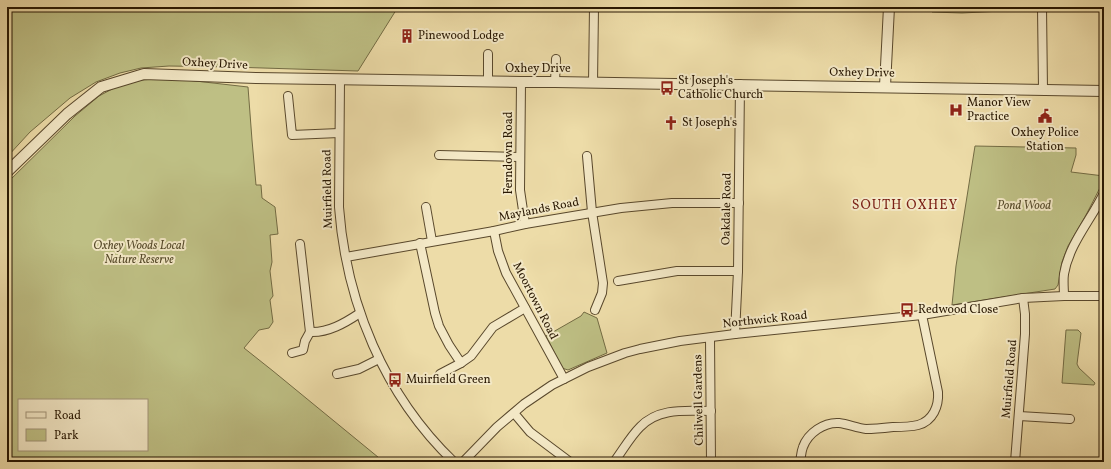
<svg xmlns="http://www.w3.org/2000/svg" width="1111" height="469" font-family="Vollkorn,serif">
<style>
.green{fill:#bebf84;stroke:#736b43;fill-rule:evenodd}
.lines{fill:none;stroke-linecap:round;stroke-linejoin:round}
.minor-casing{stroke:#59482c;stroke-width:10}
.tertiary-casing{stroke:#59482c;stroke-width:12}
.minor{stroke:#f3e8c6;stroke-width:8}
.tertiary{stroke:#f3e8c6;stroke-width:10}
.labels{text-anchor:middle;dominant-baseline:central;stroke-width:4;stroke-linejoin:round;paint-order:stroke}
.poi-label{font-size:12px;fill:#281702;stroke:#f3e8c6;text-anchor:start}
.street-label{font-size:12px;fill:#281702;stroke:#f3e8c6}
.park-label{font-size:12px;font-style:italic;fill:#554929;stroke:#f3e8c6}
.quarter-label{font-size:14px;letter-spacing:1px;fill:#7a1f14;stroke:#f3e8c6}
</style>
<rect width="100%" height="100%" fill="#eddca8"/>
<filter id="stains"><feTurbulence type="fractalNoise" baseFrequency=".005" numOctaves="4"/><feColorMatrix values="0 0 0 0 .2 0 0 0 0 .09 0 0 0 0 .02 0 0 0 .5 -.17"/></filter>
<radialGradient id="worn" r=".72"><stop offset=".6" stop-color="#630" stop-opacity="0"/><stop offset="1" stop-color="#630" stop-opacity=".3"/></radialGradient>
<!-- green -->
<g class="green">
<path d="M 7,7 L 398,7 L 358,71 L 231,67 L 169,66 L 141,68 L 120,73 L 96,82 L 70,98 L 30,132 L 7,157 Z"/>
<path d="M 932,7 L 1002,7 L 1002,11 L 962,13 L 932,12 Z"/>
<path d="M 169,78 L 248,87 L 252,140 L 256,185 L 261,185 L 262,198 L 275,207 L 278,234 L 270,235 L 272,262 L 270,271 L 273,296 L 270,300 L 273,322 L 269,328 L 259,330 L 244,348 L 273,371 L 384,462 L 7,462 L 7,183 L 75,116 L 99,96 L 114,88 L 141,80 ZM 19,400 L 147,400 L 147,450 L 19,450 Z"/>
<path d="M 975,146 L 1076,148 L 1076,155 L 1071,172 L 1104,176 L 1104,180 L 1086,215 L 1068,246 L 1062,262 L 1058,285 L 1055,289 L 952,305 L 956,266 Z"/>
<path d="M 584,312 L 597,318 L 607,353 L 568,370 L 562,368 L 546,336 L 581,316 Z"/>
<path d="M 1066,330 L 1078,330 L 1081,333 L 1077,364 L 1079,368 L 1095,383 L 1094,385 L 1062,383 Z"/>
</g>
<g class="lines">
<defs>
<g id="minor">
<path d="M 1042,7 L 1043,90"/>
<path d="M 340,79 L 339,207 C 346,302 384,395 454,462"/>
<path d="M 488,82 L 488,54"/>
<path d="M 521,82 L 520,190 L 525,224"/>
<path d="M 555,82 L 556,59"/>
<path d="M 593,83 L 594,7"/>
<path d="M 288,96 L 292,135 L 339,133"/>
<path d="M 439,155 L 520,157"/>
<path d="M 587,156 L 592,212 L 603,283 L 602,293 L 595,310"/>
<path d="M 426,207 L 432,241"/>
<path d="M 494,231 L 498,251 L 506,273 L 564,379"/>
<path d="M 420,243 L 435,313 L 439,326 L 449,345 L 461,363 L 471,356 L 493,327 L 525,308"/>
<path d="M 300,244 L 310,332 C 328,333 345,323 360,313"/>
<path d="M 346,257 L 494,231 L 525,224 L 621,208 L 672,203 L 739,203"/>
<path d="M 618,281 L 677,271 L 738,271"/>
<path d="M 1064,296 C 1064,289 1063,281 1064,274 C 1069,244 1091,220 1104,193"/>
<path d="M 735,334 L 738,271 L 740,84"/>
<path d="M 710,338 L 711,462"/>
<path d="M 292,353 L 303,350 L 305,341 L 310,332"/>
<path d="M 337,374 L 359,369 L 379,359"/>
<path d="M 440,374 L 461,363"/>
<path d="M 514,413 L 530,432 L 570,462"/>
<path d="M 1019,416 L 1070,419"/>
<path d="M 463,462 L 497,427 L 524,404 L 552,385 L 588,367 L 625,353 L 640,349 L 680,341 L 735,334 L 922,315 L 1023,298 L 1064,296 L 1104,296"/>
<path d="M 614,462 C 623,450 630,437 640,427 C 659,407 687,411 711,411"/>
<path d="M 800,462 C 801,457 801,452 803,447 C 808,433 824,422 839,423 C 848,424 857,428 866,429 C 875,429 884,428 893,427 C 901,427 910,427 918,425 C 933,421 939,406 938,392 L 922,315"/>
<path d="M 1015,462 L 1025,334 L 1025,314 L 1023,298"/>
</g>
<g id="tertiary">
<path d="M 885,86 L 889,7"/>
<path d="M 7,172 L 67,114 L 101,87 L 144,74 L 256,78 L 521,82 L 555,82 L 1104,91"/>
</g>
</defs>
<!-- minor casing -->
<use href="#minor" class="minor-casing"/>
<!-- tertiary casing -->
<use href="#tertiary" class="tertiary-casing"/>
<!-- minor -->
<use href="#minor" class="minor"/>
<!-- tertiary -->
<use href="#tertiary" class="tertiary"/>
</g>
<!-- icons -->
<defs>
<symbol id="building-bare" viewBox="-9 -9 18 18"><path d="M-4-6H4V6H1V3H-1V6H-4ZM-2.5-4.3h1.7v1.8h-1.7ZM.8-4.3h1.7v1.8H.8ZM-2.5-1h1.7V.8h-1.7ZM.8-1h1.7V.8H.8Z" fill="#8f2418" stroke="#f3e8c6" stroke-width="2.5" paint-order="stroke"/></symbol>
<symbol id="bus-bare" viewBox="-9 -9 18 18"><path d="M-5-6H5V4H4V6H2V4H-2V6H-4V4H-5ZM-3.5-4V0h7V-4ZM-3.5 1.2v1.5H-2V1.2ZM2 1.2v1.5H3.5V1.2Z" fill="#8f2418" stroke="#f3e8c6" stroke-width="2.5" paint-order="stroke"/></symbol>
<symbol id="hospital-bare" viewBox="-9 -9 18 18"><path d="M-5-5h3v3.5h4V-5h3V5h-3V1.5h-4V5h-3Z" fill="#8f2418" stroke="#f3e8c6" stroke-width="2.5" paint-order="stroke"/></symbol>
<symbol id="civic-bare" viewBox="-9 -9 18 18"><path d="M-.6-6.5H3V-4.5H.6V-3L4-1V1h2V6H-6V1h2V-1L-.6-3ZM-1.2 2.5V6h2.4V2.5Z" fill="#8f2418" stroke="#f3e8c6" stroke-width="2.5" paint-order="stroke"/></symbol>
<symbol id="church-bare" viewBox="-9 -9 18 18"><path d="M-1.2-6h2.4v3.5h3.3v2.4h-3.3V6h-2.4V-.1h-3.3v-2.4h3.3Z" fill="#8f2418" stroke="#f3e8c6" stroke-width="2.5" paint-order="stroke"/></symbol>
</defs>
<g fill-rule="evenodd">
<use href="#building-bare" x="397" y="26" width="20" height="20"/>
<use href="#bus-bare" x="657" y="78" width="20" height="20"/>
<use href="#hospital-bare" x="946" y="100" width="20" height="20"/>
<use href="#civic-bare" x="1035" y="106" width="20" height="20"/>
<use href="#church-bare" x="661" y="113" width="20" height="20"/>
<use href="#bus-bare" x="897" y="300" width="20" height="20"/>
<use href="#bus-bare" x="385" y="370" width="20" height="20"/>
</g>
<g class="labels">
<!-- poi labels -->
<g class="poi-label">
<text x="418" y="36">Pinewood Lodge</text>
<text x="678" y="81">St Joseph's<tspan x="678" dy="14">Catholic Church</tspan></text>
<text x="967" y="103">Manor View<tspan x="967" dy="14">Practice</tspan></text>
<text x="682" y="123">St Joseph's</text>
<text x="1045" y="133" text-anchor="middle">Oxhey Police<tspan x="1045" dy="14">Station</tspan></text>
<text x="918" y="310">Redwood Close</text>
<text x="406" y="380">Muirfield Green</text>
</g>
<!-- street labels -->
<g class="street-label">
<text transform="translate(215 64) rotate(3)">Oxhey Drive</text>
<text x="538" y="69">Oxhey Drive</text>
<text transform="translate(862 73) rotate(1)">Oxhey Drive</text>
<text transform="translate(509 153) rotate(-90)">Ferndown Road</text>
<text transform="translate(328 189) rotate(-91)">Muirfield Road</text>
<text transform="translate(727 209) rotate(-89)">Oakdale Road</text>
<text transform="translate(539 210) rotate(-11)">Maylands Road</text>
<text transform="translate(535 301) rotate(63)">Moortown Road</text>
<text transform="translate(765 320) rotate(-6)">Northwick Road</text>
<text transform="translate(1010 379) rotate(-85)">Muirfield Road</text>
<text transform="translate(699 400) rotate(-91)">Chilwell Gardens</text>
</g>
<!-- park labels -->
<g class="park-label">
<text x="1024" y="206">Pond Wood</text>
<text x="139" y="246">Oxhey Woods Local<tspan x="139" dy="14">Nature Reserve</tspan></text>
</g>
<!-- quarter labels -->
<g class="quarter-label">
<text x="905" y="205">SOUTH OXHEY</text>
</g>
</g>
<!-- margin -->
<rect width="1111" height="469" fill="none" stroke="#eddca8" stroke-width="24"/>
<rect x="8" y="8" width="1095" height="453" fill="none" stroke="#281702" stroke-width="2"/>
<rect x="12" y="12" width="1087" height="445" fill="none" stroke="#281702"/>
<!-- legend -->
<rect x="18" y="399" width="130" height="52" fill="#f3e8c6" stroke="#a29478"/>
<rect x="26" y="412" width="20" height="6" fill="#f3e8c6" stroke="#a29478"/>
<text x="54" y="419" font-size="12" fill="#281702">Road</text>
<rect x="26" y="429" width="20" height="12" fill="#bebf84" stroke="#a29478"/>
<text x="54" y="439" font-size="12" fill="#281702">Park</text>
<rect width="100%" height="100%" filter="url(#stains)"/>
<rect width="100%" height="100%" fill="url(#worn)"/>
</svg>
